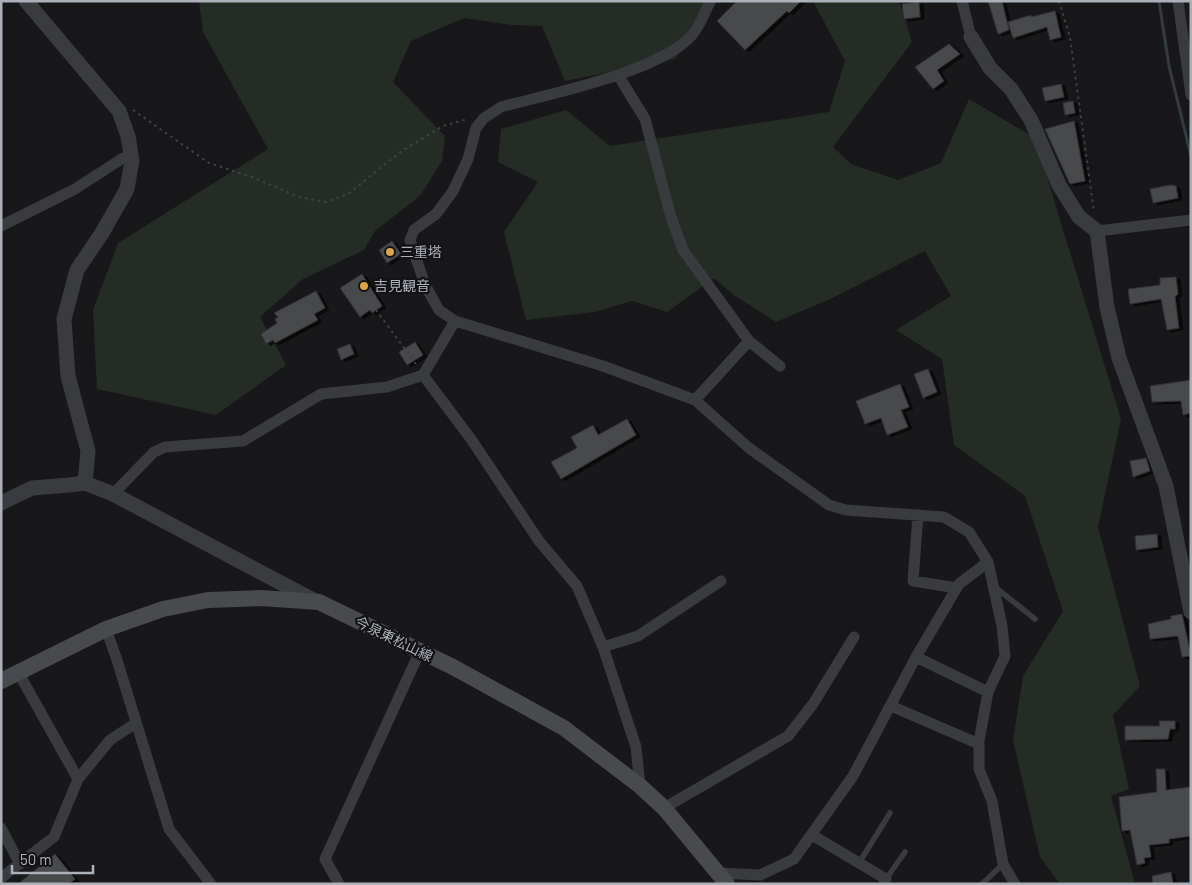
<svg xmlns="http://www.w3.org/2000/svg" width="1192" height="885" viewBox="0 0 1192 885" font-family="Barlow,'Noto Sans JP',sans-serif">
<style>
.green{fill:#242c25}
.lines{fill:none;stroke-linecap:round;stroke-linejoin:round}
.stream{stroke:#333b41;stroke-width:3}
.building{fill:#47484c;stroke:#323236;filter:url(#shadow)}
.path{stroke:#404145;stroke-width:2;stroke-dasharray:2.5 4;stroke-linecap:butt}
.service{stroke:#393b3e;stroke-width:5.5}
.minor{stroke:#393b3e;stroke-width:11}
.tertiary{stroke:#393b3e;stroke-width:15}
.secondary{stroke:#484a4e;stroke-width:16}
.poi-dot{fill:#dea44c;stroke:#131315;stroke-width:2}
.labels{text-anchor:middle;stroke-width:4.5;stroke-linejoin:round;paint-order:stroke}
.poi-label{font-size:14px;fill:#acb0b8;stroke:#131315;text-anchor:start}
.street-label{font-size:14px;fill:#acb0b8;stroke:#131315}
</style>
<defs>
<filter id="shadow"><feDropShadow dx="4" dy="2" stdDeviation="0" flood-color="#0009"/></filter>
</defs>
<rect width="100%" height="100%" fill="#18181a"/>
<path class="green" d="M199 1H718L675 59 565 81 542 26 512 25 464 18 411 41 393 82 445 136 442 161 420 196 375 231 364 250 303 279 260 317 286 365 216 415 97 389 93 310 118 243 268 149 203 32Z
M813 1H899L912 42 833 147 851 164 898 180 941 163 969 99 1035 138 1121 419 1098 527 1140 686 1113 715 1129 789 1111 796 1135 884H1060L1040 857 1013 740 1023 676 1063 611 1025 496 954 445 942 359 896 330 951 296 925 251 828 300 776 322 734 295 714 278 667 312 632 301 594 312 526 320 504 232 538 182 498 162 501 129 566 110 610 146 829 112 845 61Z"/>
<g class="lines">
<path class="stream" d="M1159 1 1169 66 1191 156"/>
</g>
<path class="building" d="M737 1H801L789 13 787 11 745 50 717 21Z
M988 1H1002L1009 30 998 34Z
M919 2 920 17 904 19 902 4Z
M1055 11 1061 37 1050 40 1047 27 1013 38 1008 22 1031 15V17Z
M949 44 960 54 937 70 944 81 933 89 915 67Z
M1061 84 1064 97 1045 101 1042 88Z
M1073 101 1075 113 1065 115 1063 103Z
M1074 121 1085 181 1070 184 1045 129Z
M1170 185 1176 186 1178 198 1153 203 1150 189Z
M392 241 401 254 387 263 379 250Z
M362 274 382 306 372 313 370 310 360 317 340 288Z
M1176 277 1178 294 1175 297 1179 328 1167 330 1161 299 1130 304 1128 289 1160 285V278Z
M316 291 325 308 314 314 318 320 275 343 273 340 266 344 261 334 277 323 275 319 278 317 274 313Z
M415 342 423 355 407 365 399 352Z
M350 344 354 354 341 360 337 349Z
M928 369 937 392 923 398 914 374Z
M1191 380V413L1183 415 1181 401 1152 402 1150 386Z
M900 384 909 407 901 410 908 427 887 435 881 418 865 424 856 401Z
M627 419 636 435 561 479 551 462 577 448 571 437 593 425 598 435Z
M1146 458 1150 471 1133 477 1130 461Z
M1157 534 1158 547 1136 550 1135 536Z
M1182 614 1191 656 1182 657 1178 636 1150 639 1148 624 1171 619V616Z
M1159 721H1175V729H1170L1168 739 1125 740V726H1160Z
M1156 769H1165L1166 790 1191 787V836L1169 839V843L1149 845 1151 857 1144 858 1145 863 1137 865 1130 830 1122 831 1119 797 1157 792Z
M55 854 75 879 69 884H18Z
M1171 872 1173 884H1153L1152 876Z"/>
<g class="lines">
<path class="path" d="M1059 1 1070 37 1094 212
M133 110 209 163 252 177 299 197 326 202 348 194 399 153 443 126 468 119
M376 310 416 364"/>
<path class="service" d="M995 587 1035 619
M859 863 890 813
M886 879 905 852
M982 884 1003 864"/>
<path class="minor" d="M710 1C705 13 700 26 692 35 660 72 549 94 501 107L484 118 476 128 468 159 453 191 436 214 414 230 410 240 425 285 439 310 455 321 603 366 695 400 749 448 829 505 846 510 944 517 969 532 988 562 1002 626 1005 656 988 692 979 741V769L992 801 1003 864 1015 884
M962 1 971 37
M1178 1 1191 95
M618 75 645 119 671 217 683 250 749 341 695 400
M1 226 75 189 123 158 132 161
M1097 231 1191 220
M749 341 780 366
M423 375 471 439 539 541 577 586 603 647 636 747 640 786
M113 494 154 452 165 447 243 441 321 394 387 387 423 375 455 321
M918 515 913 581 957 588
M106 629 117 660 169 829 211 884
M603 647 638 636 721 581
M916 657 988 692
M18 672 78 779
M891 706 979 744
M664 808 788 736 813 704 854 637
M1 828 20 864
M812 835 886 879 884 884
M719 873 760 875 794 859 853 776 916 657 959 584 988 562
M1 878 54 837 78 779 110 740 136 723
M339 884 325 859 420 651"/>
<path class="tertiary" d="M26 1 119 111 128 136 132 161 127 189 102 233 77 270 64 319 68 376 88 451 85 483
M971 37 990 68 1011 89 1031 120 1059 185 1079 217 1097 231 1107 307 1119 358 1166 486 1191 612
M1 503 32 488 69 485 85 483 113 494 317 602"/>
<path class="secondary" d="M1 681 106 629 163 609 208 600 261 598 319 602 453 667 564 728 640 786 664 808 727 884"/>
</g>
<g class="poi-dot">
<circle cx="390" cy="252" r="5"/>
<circle cx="364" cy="286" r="5"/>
</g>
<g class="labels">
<g class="poi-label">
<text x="400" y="257">三重塔</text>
<text x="374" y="291">吉見観音</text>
</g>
<g class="street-label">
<text transform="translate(394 639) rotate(26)" y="5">今泉東松山線</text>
</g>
</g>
<rect width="1192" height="885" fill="none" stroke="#acb0b8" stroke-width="5"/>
<path d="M12 865v8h81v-8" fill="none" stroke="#acb0b8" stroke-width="2.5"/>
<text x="20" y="865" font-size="15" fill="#acb0b8" stroke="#131315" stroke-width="4" paint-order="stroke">50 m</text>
</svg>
